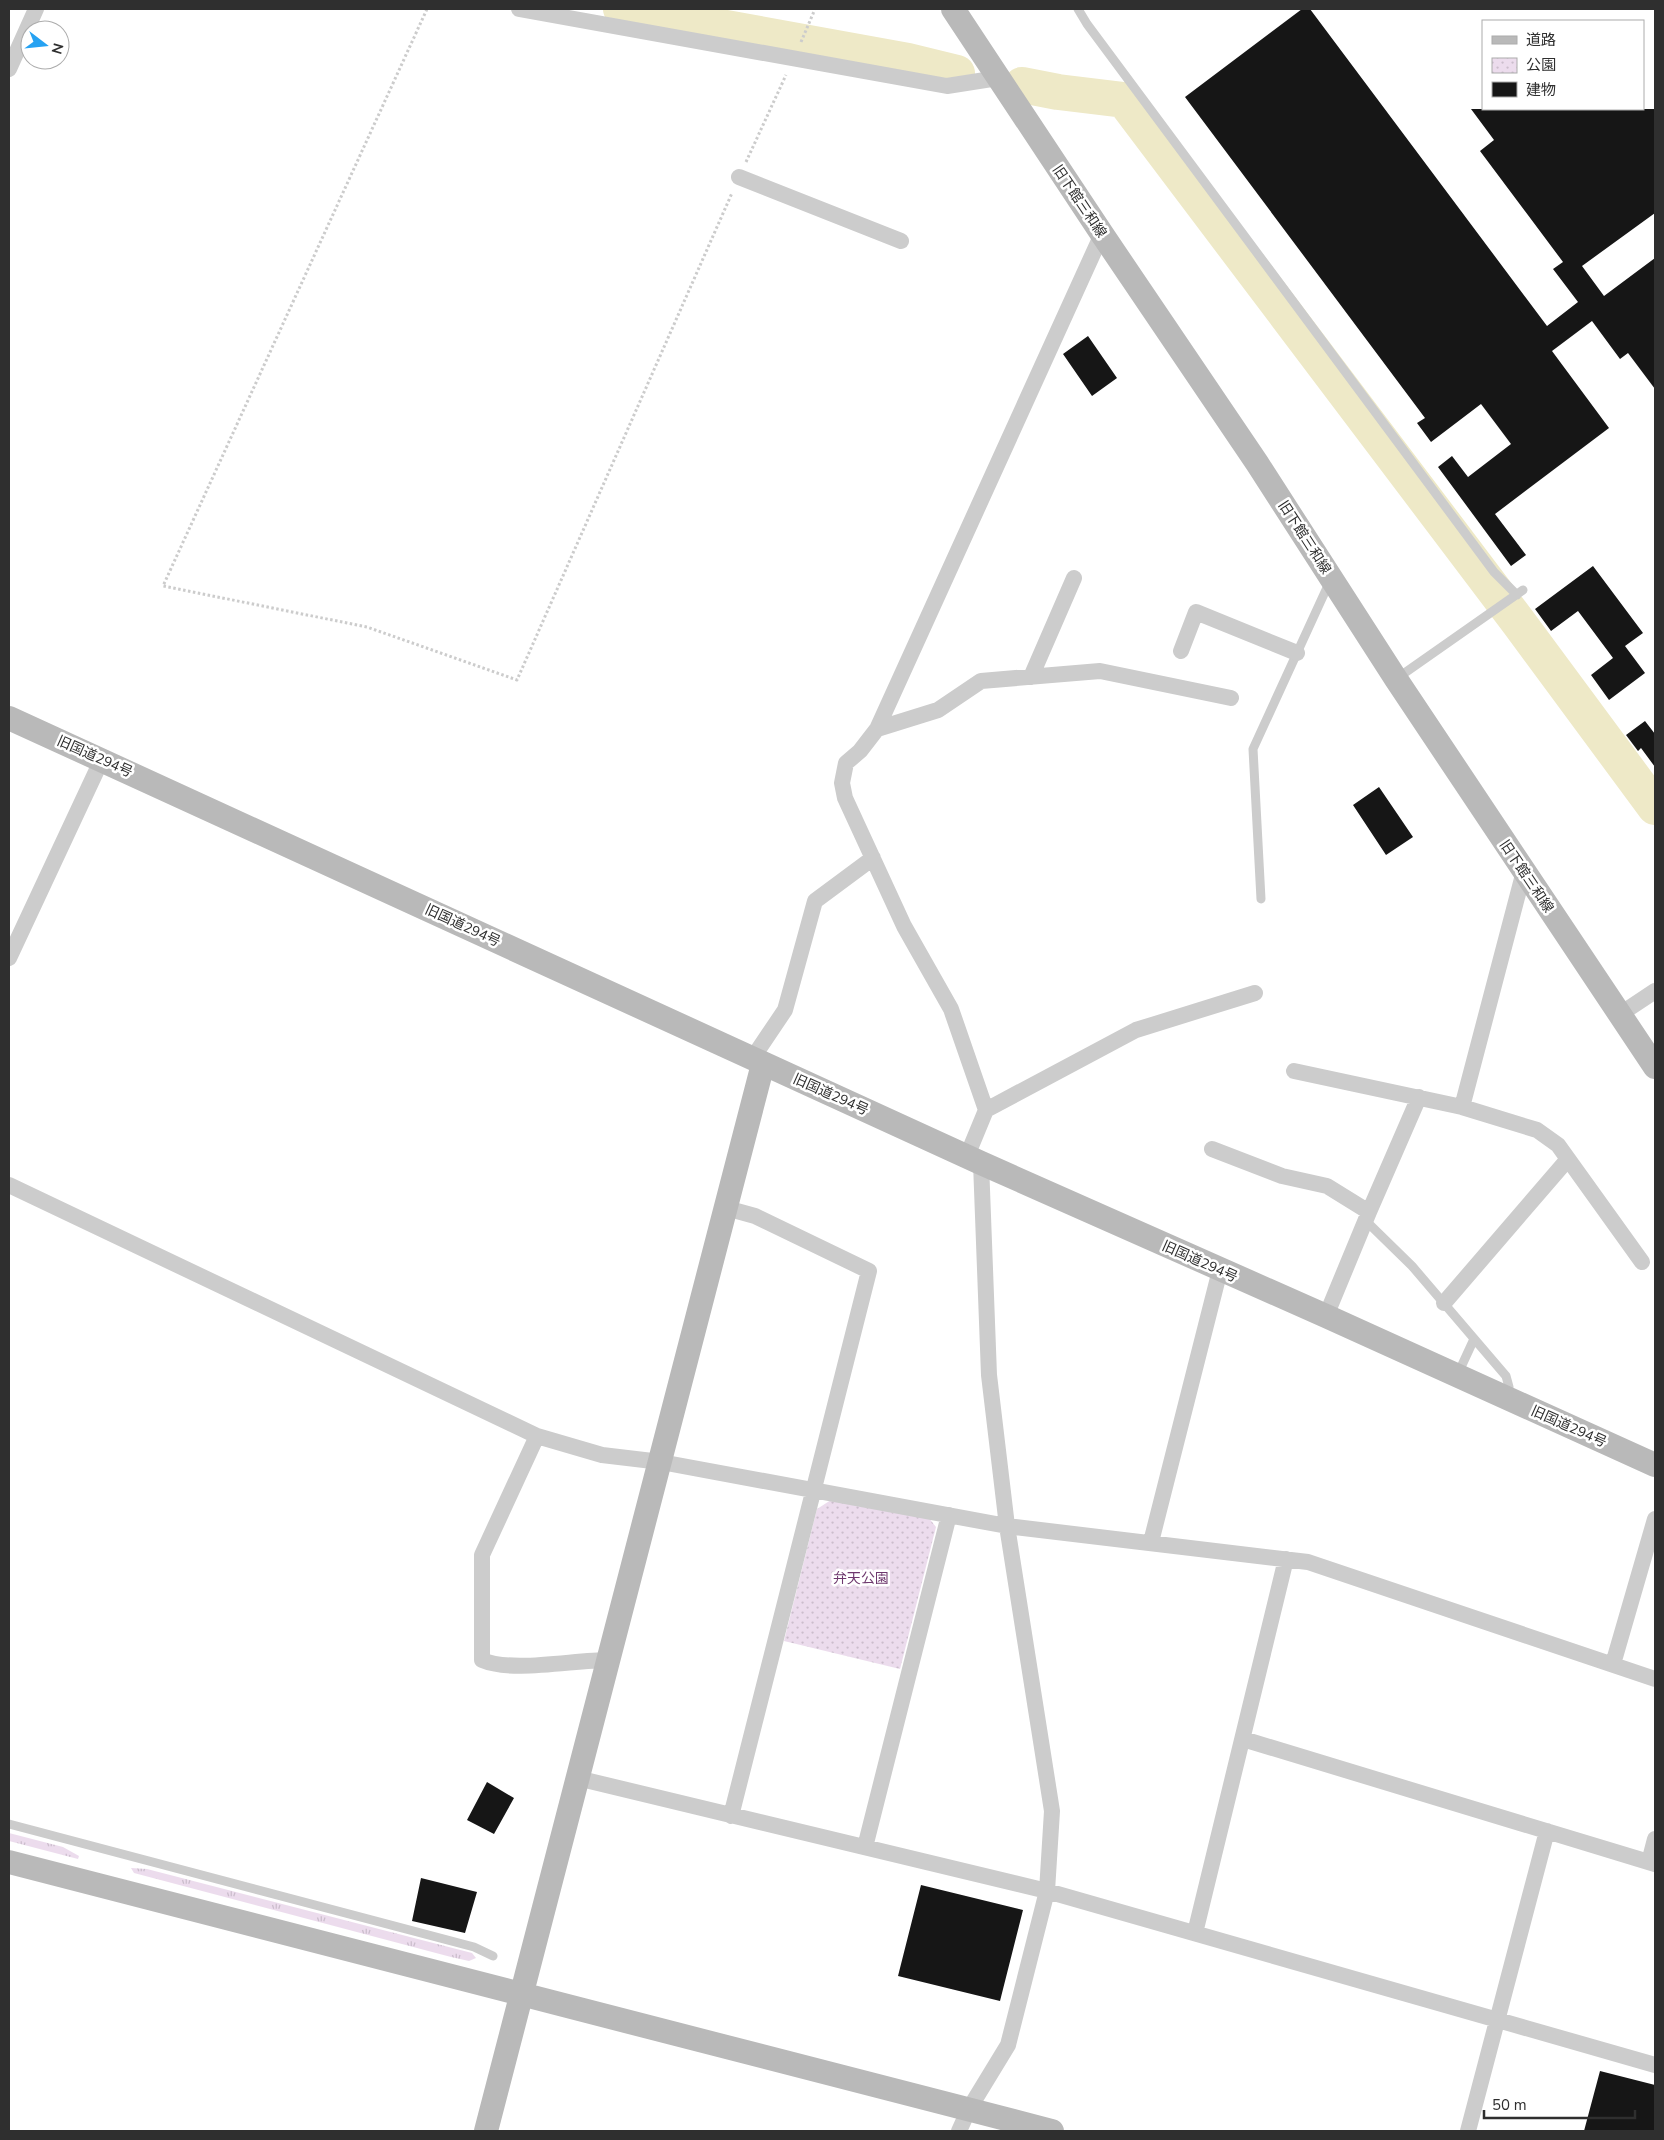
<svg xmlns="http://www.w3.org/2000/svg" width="1664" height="2140" viewBox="0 0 1664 2140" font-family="'Nunito Sans','Noto Sans JP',sans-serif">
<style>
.grass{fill:url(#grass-tufts)}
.park{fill:url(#park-dots)}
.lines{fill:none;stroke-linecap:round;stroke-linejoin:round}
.river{stroke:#eee9c7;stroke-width:36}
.building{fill:#161616}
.path{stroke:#ccc;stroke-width:3;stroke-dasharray:2.5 2.5;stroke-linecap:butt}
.lane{stroke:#ccc;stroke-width:9}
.street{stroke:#ccc;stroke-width:16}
.secondary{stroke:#b9b9b9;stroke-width:24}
.labels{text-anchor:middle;stroke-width:5;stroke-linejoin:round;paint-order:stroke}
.street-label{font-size:14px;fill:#2f2f2f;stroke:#fff}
.park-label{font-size:14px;fill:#6e396e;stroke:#fff}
</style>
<defs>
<pattern id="grass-tufts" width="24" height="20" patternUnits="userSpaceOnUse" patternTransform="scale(1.25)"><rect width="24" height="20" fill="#ecdced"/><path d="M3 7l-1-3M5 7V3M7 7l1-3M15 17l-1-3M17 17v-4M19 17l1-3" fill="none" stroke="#cbbdcc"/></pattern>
<pattern id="park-dots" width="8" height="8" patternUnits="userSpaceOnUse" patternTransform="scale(1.25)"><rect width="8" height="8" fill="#ecdced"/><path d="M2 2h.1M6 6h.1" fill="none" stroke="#cbbdcc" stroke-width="1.8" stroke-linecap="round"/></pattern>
</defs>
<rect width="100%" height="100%" fill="#fff"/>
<path class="grass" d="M9 1833 63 1847 79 1856 78 1859 9 1841Z
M131 1868 147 1869 472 1953 476 1958 469 1961 451 1957 134 1873Z"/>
<path class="park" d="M831 1500 925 1513 936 1527 900 1669 784 1641 817 1509Z"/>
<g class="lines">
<path class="river" d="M621 9 908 61 957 73
M1022 85 1058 92 1124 100 1519 623 1655 807"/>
</g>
<path class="building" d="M1302 9H1310L1547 326 1578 302 1553 269 1563 262 1480 151 1494 140 1471 109H1655V213L1582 266 1604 296 1655 258V389L1628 353 1620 359 1592 321 1552 351 1609 428 1495 514 1526 555 1511 566 1438 467 1452 456 1468 477 1511 444 1481 404 1431 442 1417 423 1425 418 1185 97Z
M1088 336 1117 378 1092 396 1063 354Z
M1593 566 1643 633 1625 646 1645 673 1609 700 1591 675 1613 658 1578 611 1551 631 1535 609Z
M1645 721 1655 734V767L1641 748 1638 751 1626 735Z
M1379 787 1413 837 1386 855 1353 805Z
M487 1782 514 1798 494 1834 467 1820Z
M421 1878 477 1892 465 1933 412 1921Z
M921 1885 1023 1910 1000 2001 898 1976Z
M1600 2071 1655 2085V2131H1584Z"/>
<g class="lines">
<path class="path" d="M427 9 163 586 367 627 517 680 732 193
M801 42 815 9
M746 162 786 75"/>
<path class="lane" d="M1078 9 1087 24 1494 572 1517 595
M1396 679 1523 590
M1261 899 1253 749 1330 581
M1366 1221 1412 1266 1506 1376 1509 1387
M1462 1365 1474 1339
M9 1824 474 1947 493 1956"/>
<path class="street" d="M519 9 947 86 998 78
M9 69 36 9
M739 177 901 241
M1181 651 1196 612 1297 653
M1031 677 1074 578
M877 729 938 710 981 681 1100 671 1231 698
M9 958 102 759
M1619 1015 1655 991
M752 1059 785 1010 815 901 873 858
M1294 1071 1462 1107 1524 871
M1462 1107 1537 1130 1558 1145 1642 1262
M986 1110 1136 1030 1255 993
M1212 1149 1282 1176 1327 1186 1369 1212
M967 1156 986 1110 951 1009 904 926 845 798 842 783 846 763 860 751 877 729 1102 234
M9 1185 537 1436 602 1455 661 1462 1007 1526 1308 1562 1655 1679
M726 1208 755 1216 869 1271 731 1816
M1444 1303 1568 1159
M1326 1316 1369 1212 1419 1097
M537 1436 482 1555V1660C512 1673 573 1660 608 1660
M1151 1542 1220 1270
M1613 1664 1655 1519
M1243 1739 1655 1864
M577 1778 1047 1891 1655 2065
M865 1847 949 1515
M1649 1862 1655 1839
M1195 1933 1286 1559
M959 2131 969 2109 1008 2045 1047 1891 1052 1811 1007 1526 989 1375 981 1163
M1468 2131 1547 1831"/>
<path class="secondary" d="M953 9 1102 234 1257 463 1396 679 1655 1067
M9 718 981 1163 1326 1316 1655 1465
M9 1862 1052 2131
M486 2131 763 1064"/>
</g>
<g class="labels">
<g class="street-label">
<text transform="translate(1080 201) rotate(56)" y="5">旧下館三和線</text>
<text transform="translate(1305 537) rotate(57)" y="5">旧下館三和線</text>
<text transform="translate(95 756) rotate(24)" y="5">旧国道294号</text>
<text transform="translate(1527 876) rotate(56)" y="5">旧下館三和線</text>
<text transform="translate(463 925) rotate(25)" y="5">旧国道294号</text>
<text transform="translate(831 1094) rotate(24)" y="5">旧国道294号</text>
<text transform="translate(1200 1261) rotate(24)" y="5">旧国道294号</text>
<text transform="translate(1569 1426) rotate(24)" y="5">旧国道294号</text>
</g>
<g class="park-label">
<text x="861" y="1583">弁天公園</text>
</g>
</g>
<rect width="1664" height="2140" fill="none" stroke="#2f2f2f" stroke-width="20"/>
<rect x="1482" y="20" width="162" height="90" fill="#ffffff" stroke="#acacac"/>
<rect x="1492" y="36" width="25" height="8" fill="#b9b9b9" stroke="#acacac"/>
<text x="1526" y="45" font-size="15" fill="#2f2f2f">道路</text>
<rect x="1492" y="58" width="25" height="15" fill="url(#park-dots)" stroke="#acacac"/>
<text x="1526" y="70" font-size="15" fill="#2f2f2f">公園</text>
<rect x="1492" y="82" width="25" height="15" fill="#161616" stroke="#acacac"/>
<text x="1526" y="95" font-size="15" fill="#2f2f2f">建物</text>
<g transform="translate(45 45) rotate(106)"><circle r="24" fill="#ffffff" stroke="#acacac"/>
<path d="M0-4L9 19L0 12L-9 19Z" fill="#26a2f2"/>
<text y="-8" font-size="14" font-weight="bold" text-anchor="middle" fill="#2f2f2f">N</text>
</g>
<path d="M1484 2110v8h151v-8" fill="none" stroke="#2f2f2f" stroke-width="2.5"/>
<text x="1492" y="2110" font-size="15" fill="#2f2f2f" stroke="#ffffff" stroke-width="4" paint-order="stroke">50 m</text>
</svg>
